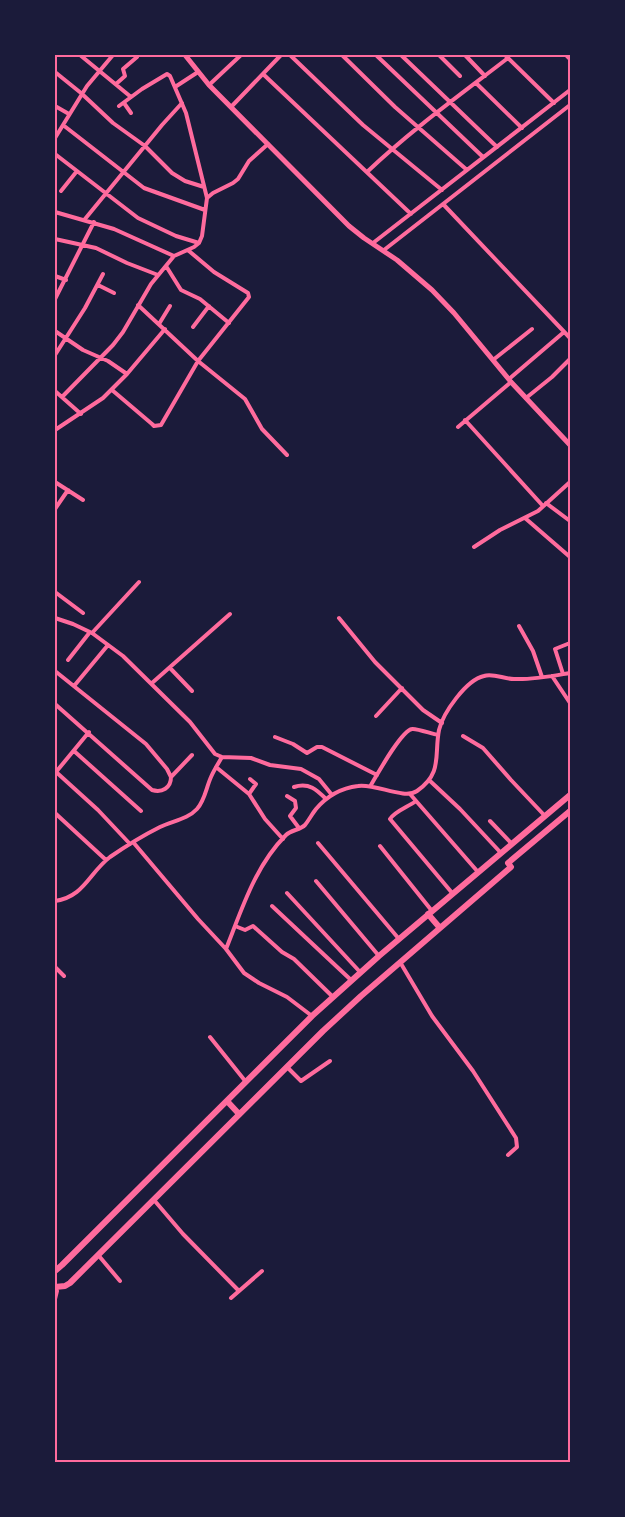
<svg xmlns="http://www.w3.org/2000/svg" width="625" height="1517" viewBox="0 0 625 1517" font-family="'Nunito Sans',sans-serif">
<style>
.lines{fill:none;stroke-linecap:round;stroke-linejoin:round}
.minor{stroke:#ff6b9d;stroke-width:4}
.tertiary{stroke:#ff6b9d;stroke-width:5}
.primary{stroke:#ff6b9d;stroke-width:6}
.neatline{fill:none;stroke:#ff6b9d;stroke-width:2}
</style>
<rect width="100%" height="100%" fill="#1b1b3a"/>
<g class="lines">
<path class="minor" d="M80 55 131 97
M290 55 363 125 442 190
M342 55 395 107 467 170
M376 55 483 157
M401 55 497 147
M439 55 460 76
M465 55 485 76
M505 55 554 103
M566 55 570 59
M55 72 81 93 113 123 145 146 172 173 185 181 204 187
M263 74 411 214
M476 83 522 128
M116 84 125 76 123 69 137 57
M209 85 241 55
M175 87 198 72
M124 103 131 113
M55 106 69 114
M119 106 142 89 167 74 170 76 186 113 207 198
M231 107 281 55
M63 125 144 188 205 210
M55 138 87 86 113 55
M55 154 138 218 176 236 199 243
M367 172C411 130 460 95 508 58
M61 191 77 171
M443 204 570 338
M55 212 114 229 174 256
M85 219 162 125 182 103
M55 239 96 248 127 263 158 275
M373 243 570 90
M384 250 570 105
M166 266 181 290 200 299 229 323
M55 276 66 280
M98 285 114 293
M55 299 94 222
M138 305 198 361 245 399 262 429 287 455
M159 324 170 306
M193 327 209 306
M55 331 83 350 108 361 127 374
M55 355 85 308 103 274
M493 360 532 329
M509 379 564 332
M112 390 152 424 154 426 161 425 198 361 249 297 248 293 214 272 189 251
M55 391 81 414
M62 397 113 345 123 332 151 284 174 256 194 247 199 243 202 236 207 198 213 193 233 183 238 179 249 161 268 144
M526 398 552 377 570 359
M465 420 543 506
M458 427 511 382
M55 430 103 398 127 374 165 329
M55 482 83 500
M546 503 570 521
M55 509 68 490
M525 518 570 557
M474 547 500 530 538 511 570 482
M55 592 83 613
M55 618 73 624 92 633 123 656 190 722 215 754 222 757 251 758 270 765 301 769 319 779 332 795
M339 618 375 662 423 710 442 723
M519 626 533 651 542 677
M92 633 139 582
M68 660 90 632
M170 668 192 691
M55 671 146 744 167 769 171 777
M563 674 555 649 570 643
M552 676 570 703
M152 683 230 614
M74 686 108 645
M55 704 152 790C162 793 171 788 171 777L192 755
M376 716 402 688
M463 736 483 748 511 780 545 816
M275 737 293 744 307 753 317 747H322L377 775
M74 751 141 811
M216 767 249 794 265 819 283 839
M55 771 98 810 130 844
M56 772 89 732
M429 780 460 809 501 853
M371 785C377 775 401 731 412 729 416 728 432 734 438 735
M294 787C309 782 317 790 326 799
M249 794 256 784 250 779
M410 794 478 872
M287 796 295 801 296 808 290 816 299 828
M416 801C408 807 395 811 390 819L453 894
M55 813 106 860
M490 821 512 844
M133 842 198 919 226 949 244 973 259 983 287 997 312 1016
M318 843 399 939
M380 846 432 911
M316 881 379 956
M287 893 360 972
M55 901C84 897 89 873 110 857 126 846 142 836 160 827 172 821 188 819 197 809 205 800 206 788 211 777 214 770 218 764 222 757
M272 906 351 980
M235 926 245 930 253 926 282 952 294 959 333 997
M226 949C242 909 255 866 286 835 291 830 300 830 305 825 309 820 312 814 316 809 327 796 342 788 358 786 375 783 404 800 417 791 443 773 434 755 439 730 443 713 466 680 484 676 493 673 504 679 514 679 532 680 552 676 570 673
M400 962 432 1016 473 1071 516 1138 517 1147 508 1155
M55 967 64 976
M210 1037 246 1082
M287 1067 301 1081 330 1061
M154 1200 183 1234 239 1291
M99 1256 120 1281
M55 1287 57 1291 55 1299
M231 1298 262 1271"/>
<path class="tertiary" d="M185 55 209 85 349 226 364 238 397 260 432 290 454 313 511 382 570 445"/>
<path class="primary" d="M428 914 440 928
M227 1101 239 1114
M55 1271 62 1265 312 1016 379 956 570 795
M55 1287 65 1286 70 1283 323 1031 361 996 511 867 508 863 570 811"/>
</g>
<rect width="625" height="1517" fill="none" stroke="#1b1b3a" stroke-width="112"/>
<rect x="56" y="56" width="513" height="1405" class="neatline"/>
</svg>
